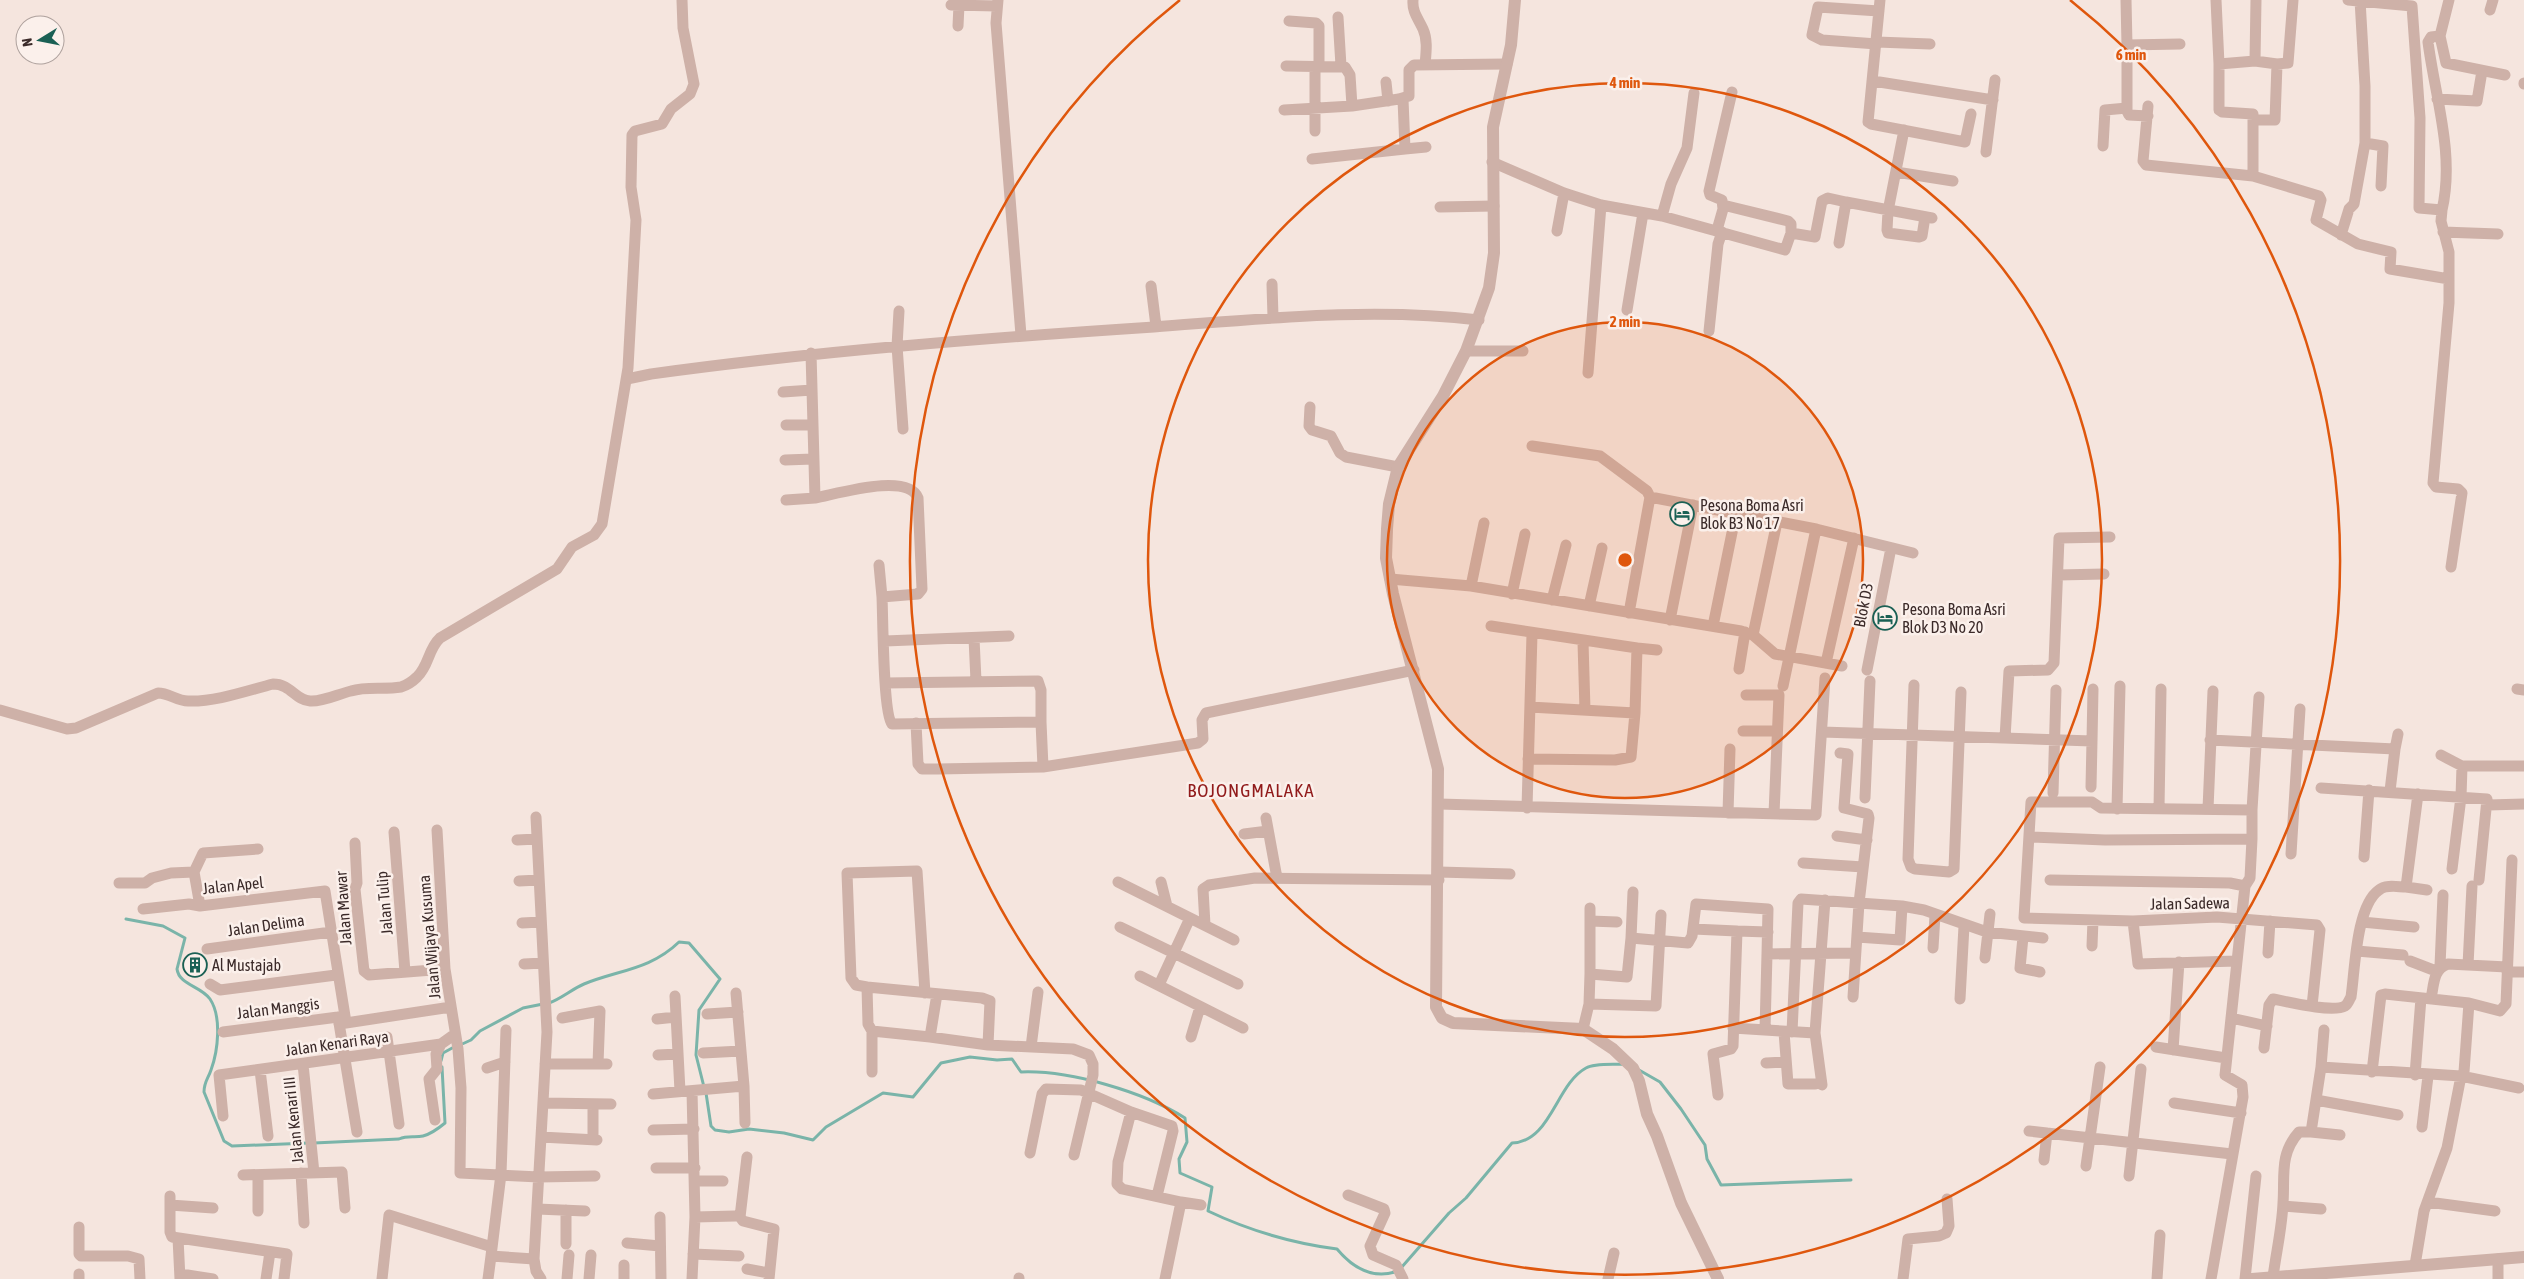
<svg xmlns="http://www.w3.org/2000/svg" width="2524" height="1279" viewBox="0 0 2524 1279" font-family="'Asap Condensed',sans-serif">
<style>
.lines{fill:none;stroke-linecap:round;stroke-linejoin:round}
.stream{stroke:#7ab4a9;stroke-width:3}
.minor{stroke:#ceb1a8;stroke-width:11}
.tertiary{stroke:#ceb1a8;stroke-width:12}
.ring{fill:none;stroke:#df570d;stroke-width:2.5}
.labels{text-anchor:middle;stroke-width:5;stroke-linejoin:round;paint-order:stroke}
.poi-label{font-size:16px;fill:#3b2a29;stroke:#fbf0eb;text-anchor:start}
.street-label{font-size:16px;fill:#3b2a29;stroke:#fbf0eb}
.quarter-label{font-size:19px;letter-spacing:1px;fill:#911b1b;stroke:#fbf0eb}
.centre{fill:#df570d;stroke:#fbf0eb;stroke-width:2.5}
.ring-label{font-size:15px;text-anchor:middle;font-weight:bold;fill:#df570d;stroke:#fbf0eb;stroke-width:5;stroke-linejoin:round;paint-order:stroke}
</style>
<rect width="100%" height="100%" fill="#f5e5de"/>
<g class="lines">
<path class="stream" d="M126 919 163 926 185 938 177 969C179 985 201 986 210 999 222 1017 218 1051 211 1070 208 1079 204 1082 204 1092L224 1141 232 1146 308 1143
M549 1003C561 999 572 989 584 984 618 970 650 970 679 942L689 943 720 979 699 1010 696 1055 704 1087
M460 1045 471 1040 480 1031 523 1008 543 1004
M441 1061 443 1053 454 1047
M1639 1070 1660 1082 1681 1109 1705 1145 1707 1159 1721 1185 1851 1180
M706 1093 711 1126 715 1130 729 1132 749 1129 784 1133 813 1140 826 1127 883 1093 913 1097 941 1063 970 1057 997 1060 1012 1059 1021 1072C1070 1070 1144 1092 1185 1118L1187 1142 1179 1159 1180 1173 1212 1187 1208 1211C1250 1231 1291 1243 1337 1249 1352 1267 1371 1279 1395 1272
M314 1143 399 1139C408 1135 415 1138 423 1136 431 1134 439 1128 445 1123L442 1067
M1401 1268 1449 1213 1466 1198 1512 1143C1551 1142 1556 1084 1586 1068 1595 1063 1614 1065 1624 1064"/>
<path class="minor" d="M998 0 996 23 1021 335
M1413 0C1412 12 1418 18 1423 29 1428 40 1426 53 1425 65
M1880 0 1868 122 1871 124 1965 142 1971 114
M2126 0 2127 45 2180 44
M2216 0 2219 64
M2348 0 2412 6 2420 118 2419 208 2442 210 2441 221 2449 252V303L2433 483 2436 487 2458 489 2462 493 2451 567
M2360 0 2365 86V143L2383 146 2381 186
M951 5 997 6
M2490 10 2493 0
M1338 17 1341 66
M1289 21 1316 23 1319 26V66
M958 26 959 5
M2440 36 2446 63 2505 75
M1877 42 1930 44
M1877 44 1822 40 1812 35 1818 7 1879 11
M2127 45V111L2129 115 2148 116
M2255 61 2277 64 2288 63 2293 0
M1286 66 1345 67 1350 75 1352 106 1399 99 1409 96V70L1414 65 1507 64
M1315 66V131
M1873 81 1993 100
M1386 82 1388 101
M2524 84V83
M2437 99 2477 101 2482 71
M2148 106 2143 161 2146 165 2253 176V114L2222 112 2219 110V64L2255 61 2256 0
M1284 110 1352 106
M2254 120H2275L2277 64
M1904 130 1888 211 1887 230 1888 233 1919 237 1922 236 1925 217
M2103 146 2105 110 2127 108
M1405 149 1426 147
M1986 152 1995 80
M1312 159 1405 149 1403 99
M1492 162 1564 193 1601 205 1662 216 1785 250 1791 233
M1896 172 1953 181
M2253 176 2319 196 2321 200 2316 220 2358 244 2391 252 2390 269 2449 279
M1723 205 1788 221 1791 224V233L1815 237 1822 201 1828 198 1846 202
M1440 207 1494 206
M2442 210C2455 154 2435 97 2428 42L2431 37 2440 36 2449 0
M1662 216 1671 184 1687 148 1694 93
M1717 230 1723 209 1722 200 1710 195 1709 191 1732 92
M1557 231 1564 193
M2443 232 2498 234
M2341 235 2349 209 2354 204 2365 143
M1839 243 1846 202 1932 218
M1272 284 1273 317
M1151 286 1156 326
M1627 310 1643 213
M899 311 897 346 903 429
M1709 331 1718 244 1722 232
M1466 351H1523
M811 353 815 498C837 494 908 472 918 498L922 589 918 594 882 597C883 617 883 714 892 724L1041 722V690L1038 681 885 683
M1588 373 1601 205
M627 379 651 374C818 351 986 338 1154 327 1262 319 1371 307 1479 320
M783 392 812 390
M1310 407 1309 426 1312 430 1331 436 1340 453 1346 457 1398 467
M786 425H813
M1532 446 1600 456 1647 491 1650 497 1629 613
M785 460 813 459
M1650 497 1816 529 1913 553
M786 500 815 498
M879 565 882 597
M2058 575 2104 574
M1390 579 1471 586 1741 631 1753 635 1775 654 1842 666
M1471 586 1484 523
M1512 594 1525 534
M1552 600 1566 545
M1589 606 1602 548
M1670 620 1693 505
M1491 626 1637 648 1635 713 1631 757 1615 760 1528 759
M1713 626 1736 513
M1753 635 1777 522
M974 638 976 681
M885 641 1009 636
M1583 642 1585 710
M1637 648 1657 650
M1826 663 1854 538
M1739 669 1745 632
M1867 670 1891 548
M1914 685 1908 859 1911 867 1915 869 1949 872 1954 869 1961 692
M1783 686 1816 529
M2517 689 2524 690
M1746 695H1779L1774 814
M1530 707 1635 713
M0 710 67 729 76 728 158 693C169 693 177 701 188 701 215 702 246 691 273 684 291 684 295 700 310 701 323 702 338 694 351 691 367 686 384 690 401 687 407 685 412 682 417 677 429 666 428 649 440 638L557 569 572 547 594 535 602 524 628 368 636 220 631 187 632 135 635 131 662 124 671 109 690 94 694 84 683 28 682 0
M916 723 918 764 922 769H938L1043 767 1041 722
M1743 731H1777
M1822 732 2092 741 2093 689
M2005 738 2009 671 2048 670 2054 663 2059 538 2110 537
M2210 740 2395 749 2390 791
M2395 749 2398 734
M1840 753 1848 754 1844 808 1868 814 1869 818 1859 903 1853 997
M2441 755 2462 766H2524
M1043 767 1198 743 1203 739 1202 720 1206 713 1414 670
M2091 787 2092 741
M2321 788 2487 799 2479 880
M2053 793 2056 690
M1865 798 1870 681
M1439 804 1816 815 1825 678
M2488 805 2524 804
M1527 808 1532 634
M2117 809 2120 686
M2159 809 2161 689
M2208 809 2213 691
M1728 813 1730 749
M536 817 547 1032 534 1259 536 1271 541 1279
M1266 818 1277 878
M437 830 445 969 458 1049 461 1088 460 1173 539 1177 595 1176
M394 832 405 972
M1244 834 1268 831
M1837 836 1867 840
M2029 837 2105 840 2252 839 2250 878 2245 886
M2252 839V810L2259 697
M517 840 537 839
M355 843 357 883 355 889 364 971 369 975 445 969
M2291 854 2300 709
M2364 857 2369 790
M1803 863 1863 867
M2452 869 2461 797 2462 766
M1439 872 1510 874
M2050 880 2230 883 2245 886 2225 1075 2242 1085 2243 1097 2211 1279
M519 881 539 880
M1118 882 1234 940
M1161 882 1167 906
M119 883H145L152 878 171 873 194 872
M2406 887 2427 890
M200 906 194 872 203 853 258 849
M143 909 189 904 200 906 325 891 345 1016
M1590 921 1617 922
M2133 921 2024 918 2031 802H2092L2101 808 2252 810
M2362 922 2414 927
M522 923 541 922
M1205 925 1203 889 1209 885 1255 878 1439 880
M1120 927 1238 984
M1693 929 1737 931 1733 1046 1731 1049 1713 1054 1718 1095
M1737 931 1768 932
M1857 937 1900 940 1902 906
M2023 937 2020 968 2040 972
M1631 938 1633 892
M2092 946 2093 920
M1933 948 1935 915
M207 949 331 932
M2357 951 2403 955
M2268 953 2270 921
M1985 958 1990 914
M2236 961 2138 964 2133 921 2217 917 2317 925 2320 930 2312 1006
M2410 961 2436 971
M524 964 543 963
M2468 965 2472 886
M2440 966 2443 895
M2507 972H2524
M1590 974V908
M1140 976 1243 1028
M210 984 220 990 336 975
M1159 985 1190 918
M867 987 982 998 990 1001 988 1045
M736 993 744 1086
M925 993 917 871 847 873 851 978 856 985 867 987 868 1024 872 1031 930 1037
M937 994 930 1037 988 1045 1073 1049 1089 1055 1093 1064V1075L1074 1155
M675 996 680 1091
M1960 999 1964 926
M2431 999C2434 984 2433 969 2448 964L2507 967
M1589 1004 1656 1006 1661 915
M707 1014 738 1012
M562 1018 600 1011 598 1064
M2231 1018 2267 1026
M657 1019 676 1017
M346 1023 451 1007
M339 1024 346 1023 345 1016 338 1017 357 1132
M1733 1028 1815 1033 1822 1085
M1583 1029 1589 1004 1590 974 1627 977 1631 938 1688 943 1692 936 1696 904 1768 909 1767 954 1855 953
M1765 1030 1767 954
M872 1031V1072
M223 1032 338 1017
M1784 1032 1788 1084H1815
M1792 1032 1798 903 1801 899 1902 906 1924 910 1987 932 2043 938
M1815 1033 1825 900
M387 1037 399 1124
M1191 1037 1200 1007
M1031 1047 1038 992
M2156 1047 2226 1058
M2264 1048 2269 1005 2273 999C2288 1002 2333 1013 2345 1006 2348 1004 2349 1000 2351 997 2355 970 2356 906 2379 890 2386 884 2398 887 2406 887L2418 794
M2173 1050 2179 962
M703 1053 741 1051
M658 1055 678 1054
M1766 1063 1786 1062
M303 1064 314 1173
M545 1064H607
M2321 1067 2324 1030
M487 1068 505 1062
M260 1070 268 1136
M2372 1072 2381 995 2385 994 2469 1003
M2415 1075 2421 998
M653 1094 744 1086 745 1123
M2316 1100 2398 1115
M543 1103 611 1104
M2174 1103 2241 1113
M593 1104V1139
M1131 1112 1172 1126 1173 1131 1157 1196
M223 1116 219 1075 441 1044 455 1034
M435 1120 429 1079 437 1069 436 1054 441 1044
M2422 1127 2428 1076
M653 1130 694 1129
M2029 1131 2232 1154
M2311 1132 2340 1135
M541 1137 597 1140
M1030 1153 1042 1094 1046 1089 1081 1090 1131 1112 1118 1162 1117 1184 1122 1189 1181 1202 1165 1279
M747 1157 740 1217 743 1221 774 1229 769 1279
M2044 1160 2047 1133
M2086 1166 2100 1067
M656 1168H695
M301 1173 304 1223
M243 1175 342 1172 345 1208
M258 1175V1211
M2129 1176 2141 1069
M695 1181H723
M1348 1195 1384 1209 1385 1213 1370 1246 1373 1255 1396 1265 1403 1279
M170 1196V1232L172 1237 287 1254 284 1279
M1181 1202 1201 1205
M2428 1202 2495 1211
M170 1205 213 1208
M2283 1206 2321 1209
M537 1209 585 1211
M660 1217 661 1279
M695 1217 735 1216
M79 1227V1254L81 1256H128L139 1259 140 1279
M178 1238 180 1279
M627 1243 660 1246
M566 1244V1210
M693 1254 739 1256
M491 1256 501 1174 506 1030
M2415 1265 2424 1211 2447 1148 2461 1076 2519 1088
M747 1269 769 1273
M181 1274 213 1279
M2273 1277C2276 1253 2282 1228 2283 1203 2285 1177 2279 1154 2299 1132H2311L2321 1067 2461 1076 2464 1072 2469 1003 2500 1011 2506 1004 2512 860
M79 1279V1274
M266 1279 270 1252
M382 1279 389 1215 492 1247
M488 1279 491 1256 534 1259
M567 1279 569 1255
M589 1279 591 1255
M624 1279V1265
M692 1279 695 1217 692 1091
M1019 1279V1278
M1608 1279 1614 1253
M1903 1279 1908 1239 1939 1236 1946 1233 1949 1226 1947 1199
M2157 1279 2160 1235
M2245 1279 2256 1176
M2498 1279V1259"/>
<path class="tertiary" d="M1515 0 1511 45 1493 127 1494 253 1489 288 1466 351 1443 396 1398 467 1389 504 1387 529 1386 558 1393 594 1438 769 1436 1007 1442 1018 1453 1023 1583 1029 1613 1049 1633 1068 1639 1081 1647 1114 1657 1136 1681 1203 1718 1279
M2252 1279 2524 1257"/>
</g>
<circle cx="1625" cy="560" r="238" fill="#df570d" fill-opacity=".12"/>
<g class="ring">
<circle cx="1625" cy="560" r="238"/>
<circle cx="1625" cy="560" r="477"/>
<path d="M2070 0A715 715 0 1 1 1180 0"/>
</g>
<defs>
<g id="hotel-ring" transform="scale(1.25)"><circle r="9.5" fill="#fbf0eb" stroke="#1a6054" stroke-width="1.5"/><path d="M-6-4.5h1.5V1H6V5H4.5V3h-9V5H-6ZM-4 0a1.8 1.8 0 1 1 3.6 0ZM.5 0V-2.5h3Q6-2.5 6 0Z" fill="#1a6054"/></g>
<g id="building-ring" transform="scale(1.25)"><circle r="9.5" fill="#fbf0eb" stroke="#1a6054" stroke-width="1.5"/><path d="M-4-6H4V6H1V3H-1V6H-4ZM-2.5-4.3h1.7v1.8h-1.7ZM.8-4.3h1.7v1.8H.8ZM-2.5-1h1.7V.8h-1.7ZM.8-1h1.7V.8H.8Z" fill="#1a6054"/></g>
</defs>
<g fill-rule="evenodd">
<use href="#hotel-ring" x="1682" y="514"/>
<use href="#hotel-ring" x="1885" y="618"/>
<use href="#building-ring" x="195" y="965"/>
</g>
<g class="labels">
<g class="poi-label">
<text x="1700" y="511">Pesona Boma Asri<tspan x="1700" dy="18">Blok B3 No 17</tspan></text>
<text x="1902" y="615">Pesona Boma Asri<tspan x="1902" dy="18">Blok D3 No 20</tspan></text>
<text x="212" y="971">Al Mustajab</text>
</g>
<g class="street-label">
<text transform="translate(1863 605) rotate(-79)" y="6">Blok D3</text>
<text transform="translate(233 885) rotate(-6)" y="6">Jalan Apel</text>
<text transform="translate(384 903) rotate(-95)" y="6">Jalan Tulip</text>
<text transform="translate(2190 903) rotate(-1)" y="6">Jalan Sadewa</text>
<text transform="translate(343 908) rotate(-94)" y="6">Jalan Mawar</text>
<text transform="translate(266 925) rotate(-8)" y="6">Jalan Delima</text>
<text transform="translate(429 937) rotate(-95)" y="6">Jalan Wijaya Kusuma</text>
<text transform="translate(278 1008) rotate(-7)" y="6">Jalan Manggis</text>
<text transform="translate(337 1043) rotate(-8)" y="6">Jalan Kenari Raya</text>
<text transform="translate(293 1120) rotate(-96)" y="6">Jalan Kenari III</text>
</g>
<g class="quarter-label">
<text x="1251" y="797">BOJONGMALAKA</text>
</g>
</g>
<circle cx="1625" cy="560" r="8" class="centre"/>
<g class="ring-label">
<text x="2131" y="60">6 min</text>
<text x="1625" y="88">4 min</text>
<text x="1625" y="327">2 min</text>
</g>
<g transform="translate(40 40) rotate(260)"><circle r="24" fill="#fbf0eb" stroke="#aea19d"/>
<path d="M0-4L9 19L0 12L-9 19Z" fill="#1a6054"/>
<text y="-8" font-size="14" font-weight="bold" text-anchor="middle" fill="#3b2a29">N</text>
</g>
</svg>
